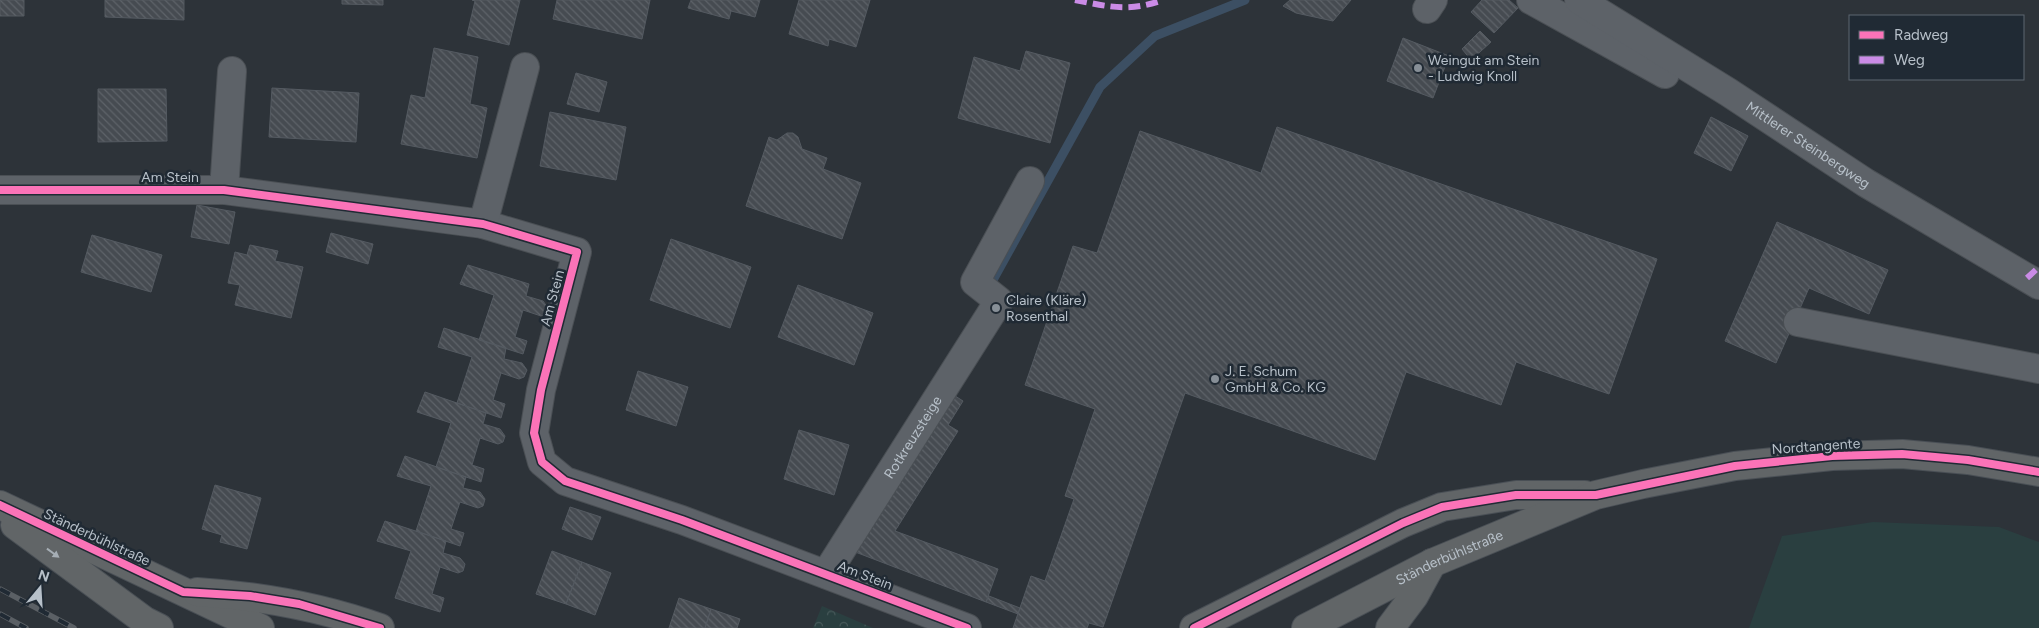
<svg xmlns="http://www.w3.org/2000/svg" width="2039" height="628" viewBox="0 0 2039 628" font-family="Figtree,sans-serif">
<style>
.green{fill:#2a3f40}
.forest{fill:url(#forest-crowns)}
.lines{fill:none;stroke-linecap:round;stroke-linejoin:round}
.stream{stroke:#3c4f63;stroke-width:9}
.building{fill:url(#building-back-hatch);stroke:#545a61}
.minor-casing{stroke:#4a4f54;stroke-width:30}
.highway-casing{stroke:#494f55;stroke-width:30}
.minor{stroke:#5d6268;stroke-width:28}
.highway{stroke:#616567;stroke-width:28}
.rail-casing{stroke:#5b6065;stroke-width:5.5}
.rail{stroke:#202a34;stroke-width:4;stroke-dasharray:11;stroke-linecap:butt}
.quiet{stroke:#ca8be6;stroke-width:6;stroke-dasharray:12 6;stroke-linecap:butt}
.cycleway-casing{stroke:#202a34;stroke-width:11}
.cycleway{stroke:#fb73b8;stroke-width:8}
.oneway{fill:#a6aeb5}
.poi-dot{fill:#878f97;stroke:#202a34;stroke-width:2}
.labels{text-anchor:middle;stroke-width:5;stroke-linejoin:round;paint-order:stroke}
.poi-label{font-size:14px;fill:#b7c0c9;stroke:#202a34;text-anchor:start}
.street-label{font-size:14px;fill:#b7c0c9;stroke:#202a34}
</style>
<defs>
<pattern id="forest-crowns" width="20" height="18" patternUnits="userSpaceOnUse" patternTransform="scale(1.25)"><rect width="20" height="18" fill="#2a3f40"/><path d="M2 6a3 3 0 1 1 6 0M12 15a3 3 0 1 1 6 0" fill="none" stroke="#47595a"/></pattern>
<pattern id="building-back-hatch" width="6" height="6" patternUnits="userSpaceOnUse" patternTransform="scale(1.25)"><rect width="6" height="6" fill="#464b51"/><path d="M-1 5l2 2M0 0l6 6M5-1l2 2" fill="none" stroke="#5e6369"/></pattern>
</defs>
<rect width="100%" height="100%" fill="#2d3339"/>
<path class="green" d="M1873 522 1999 527 2039 542V628H1749L1782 536Z"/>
<path class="forest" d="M822 606 873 628H813Z"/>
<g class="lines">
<path class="stream" d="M988 289 1100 87 1155 36 1245 0"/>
</g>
<path class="building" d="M0 0H24V16H0Z
M105 0H184V20L105 17Z
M342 0H383V5L342 4Z
M472 0H520L509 45 467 35 475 1Z
M557 0H650L642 39 553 19Z
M691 0H760L755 17 731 11 729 19 688 8Z
M799 0H870L856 47 829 39 828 46 789 34Z
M1290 0H1351L1333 21 1296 13 1283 6Z
M1482 0H1509L1518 8 1494 33 1471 12Z
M1480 31 1491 42 1471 60 1462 49Z
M1403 38 1449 56 1433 98 1387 81Z
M434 48 478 57 470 104 487 108 477 158 401 144 411 95 425 98Z
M1026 51 1070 63 1050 143 958 118 974 57 1020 71Z
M576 73 607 82 599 112 567 104Z
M272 88 359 93 356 142 269 137Z
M98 89H166L167 141 98 142Z
M550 112 626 127 616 180 540 166Z
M1711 117 1748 136 1731 171 1694 153Z
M1277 127 1657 259 1609 394 1516 362 1501 405 1406 372 1375 460 1185 393 1103 627 1089 623 1087 628H1013L1031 576 1045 581 1074 499 1065 496 1095 409 1025 385 1073 246 1097 253 1140 131 1261 173Z
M787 133H793L798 137 802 149 827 158 823 169 861 183 842 239 746 206 769 137 777 140Z
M197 205 235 212 229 244 191 237Z
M1777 222 1888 270 1869 314 1809 288 1776 363 1725 341Z
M331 233 373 244 368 264 326 252Z
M92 235 162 255 151 292 81 272Z
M671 239 751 267 730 328 650 300Z
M250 245 278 251 275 261 303 267 291 318 235 305 240 285 228 283 235 252 247 255Z
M468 265 529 284 526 296 543 301 548 308 546 314 541 316 523 310 515 337 527 341 523 354 479 340 494 295 460 284Z
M798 285 873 313 854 365 778 337Z
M444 328 506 348 504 359 522 363 527 370 524 377 519 379 501 373 493 400 505 404 501 418 457 403 472 357 438 347Z
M638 371 688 387 676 426 626 410Z
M425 392 486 413 483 424 500 429 505 436 503 442 498 444 480 438 472 465 484 469 481 482 436 467 451 423 417 412Z
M949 392 963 401 948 425 958 431 895 531 998 569 986 602 850 550Z
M799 430 849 445 834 495 784 479Z
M405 456 466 477 463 488 480 492 485 499 483 506 478 508 460 502 451 529 464 533 460 546 416 531 431 486 397 476Z
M215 485 261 498 247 549 220 542 222 535 202 529Z
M570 507 601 517 592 540 562 529Z
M385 521 446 541 443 553 460 558 465 564 463 571 458 573 440 567 432 594 444 598 440 612 395 598 411 551 377 541Z
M552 551 582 562 566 604 536 594Z
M582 562 611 573 595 615 566 604Z
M989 596 1020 608 1018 614 986 602Z
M679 598 711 609 705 628H669Z
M711 609 740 619 737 628H705Z"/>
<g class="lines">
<g class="minor-casing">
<g id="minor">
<path d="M1531 0 1665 74"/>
<path id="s1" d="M1579 0 1728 92 1866 183 2039 285"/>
<path d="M1427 9 1433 0"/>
<path d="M0 190H224L483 224 577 252 541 390 534 433 542 462 565 481 682 520 967 628"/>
<path d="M224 190 232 71"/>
<path d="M483 224 525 67"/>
<path d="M1798 322 2039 369"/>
<path id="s2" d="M826 574 999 301 975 282 1030 181"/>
</g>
</g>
<g class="highway-casing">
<g id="highway">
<path d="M0 505 260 628"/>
<path d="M15 525 145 621 159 628"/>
<path d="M197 592C260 596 321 607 380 628"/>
<path d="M1194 628 1403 523 1442 507 1516 495H1585"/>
<path id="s3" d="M1306 628 1432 563 1596 495 1643 484 1735 466 1832 456 1902 454 1968 460 2039 472"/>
<path d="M1390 628 1414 596 1432 563"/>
</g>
</g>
<use href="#minor" class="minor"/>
<use href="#highway" class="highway"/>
<g class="rail-casing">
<path id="rail" d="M0 589 74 628
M0 614 26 628"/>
</g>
<use href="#rail" class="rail"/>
<path class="quiet" d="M1075 0C1110 7 1129 12 1163 0
M2027 278 2039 267"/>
<g class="cycleway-casing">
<path id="cycleway" d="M0 190H224L483 224 577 252 541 390 534 433 542 462 565 481 682 520 967 628
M0 505 183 592 250 596 299 604 380 628
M1194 628 1403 523 1442 507 1516 495H1596L1735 466 1832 456 1902 454 1968 460 2039 472"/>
</g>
<use href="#cycleway" class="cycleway"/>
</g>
<defs><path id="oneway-solid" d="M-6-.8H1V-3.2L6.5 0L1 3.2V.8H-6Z" transform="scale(1.25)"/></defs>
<use class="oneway" href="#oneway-solid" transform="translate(53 553) rotate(36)"/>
<g class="poi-dot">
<circle cx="1418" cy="68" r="5"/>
<circle cx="996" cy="308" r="5"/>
<circle cx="1215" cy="379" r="5"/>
</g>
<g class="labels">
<g class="poi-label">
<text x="1428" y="65">Weingut am Stein<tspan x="1428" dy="16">- Ludwig Knoll</tspan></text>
<text x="1006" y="305">Claire (Kläre)<tspan x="1006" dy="16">Rosenthal</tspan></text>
<text x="1225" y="376">J. E. Schum<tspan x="1225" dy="16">GmbH &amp; Co. KG</tspan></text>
</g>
<g class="street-label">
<text dy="5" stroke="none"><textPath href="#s1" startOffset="271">Mittlerer Steinbergweg</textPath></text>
<text x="170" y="182">Am Stein</text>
<text transform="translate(552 298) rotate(-75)" y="5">Am Stein</text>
<text dy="5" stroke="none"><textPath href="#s2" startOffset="162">Rotkreuzsteige</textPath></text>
<text transform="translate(1816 446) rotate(-4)" y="5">Nordtangente</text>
<text transform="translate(97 537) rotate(25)" y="5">Ständerbühlstraße</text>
<text dy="5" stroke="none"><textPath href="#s3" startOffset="160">Ständerbühlstraße</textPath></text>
<text transform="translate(865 575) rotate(21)" y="5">Am Stein</text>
</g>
</g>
<rect x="1849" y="15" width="175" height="65" fill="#202a34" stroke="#5c6670"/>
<rect x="1859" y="31" width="25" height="8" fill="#fb73b8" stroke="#5c6670"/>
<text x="1894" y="40" font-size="15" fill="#b7c0c9">Radweg</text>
<rect x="1859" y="56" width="25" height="8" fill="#ca8be6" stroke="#5c6670"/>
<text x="1894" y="65" font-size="15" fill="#b7c0c9">Weg</text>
<g transform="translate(40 588) rotate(18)" stroke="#202a34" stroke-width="4" paint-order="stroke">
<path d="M0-4L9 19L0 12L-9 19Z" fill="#b7c0c9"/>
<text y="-8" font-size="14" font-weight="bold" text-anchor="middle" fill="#b7c0c9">N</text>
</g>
</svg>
